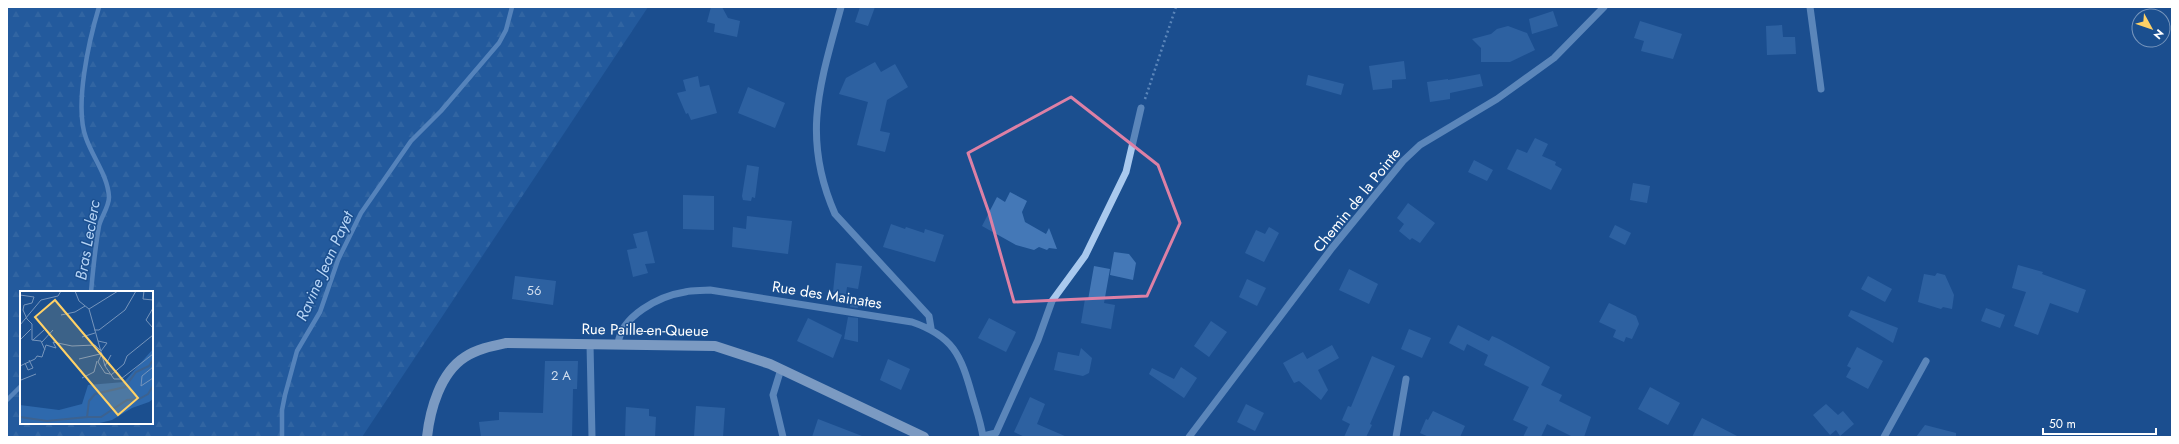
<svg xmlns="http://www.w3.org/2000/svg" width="2179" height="444" viewBox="0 0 2179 444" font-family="Jost,sans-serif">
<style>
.forest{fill:url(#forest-firs);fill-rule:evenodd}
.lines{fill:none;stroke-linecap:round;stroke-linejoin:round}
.stream{stroke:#9cc4f0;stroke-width:4.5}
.building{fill:#4478b7}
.path{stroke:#a9c9ee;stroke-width:2.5;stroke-dasharray:2 3;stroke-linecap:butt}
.minor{stroke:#a9c9ee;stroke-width:7}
.major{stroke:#f0f6ff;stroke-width:10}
.marked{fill:none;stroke:#dd80a5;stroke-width:3;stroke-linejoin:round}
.labels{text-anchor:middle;stroke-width:3;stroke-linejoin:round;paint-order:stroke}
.number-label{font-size:13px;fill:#d0dded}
.street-label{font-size:15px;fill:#fff;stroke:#1b4f8f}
.water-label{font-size:16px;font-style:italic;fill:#b5d3f5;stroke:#1b4f8f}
.inset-river{fill:none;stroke:#3c6290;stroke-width:2}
.inset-road{fill:none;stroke:#7695bc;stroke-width:1}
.view{fill:#ffd166;fill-opacity:0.15;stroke:#ffd166;stroke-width:2}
.inset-edge{fill:none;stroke:#fff;stroke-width:2}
</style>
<defs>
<pattern id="forest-firs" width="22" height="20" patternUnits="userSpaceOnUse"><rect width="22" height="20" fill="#2e69ad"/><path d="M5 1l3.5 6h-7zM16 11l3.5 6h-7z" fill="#4d80b9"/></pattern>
</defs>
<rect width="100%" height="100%" fill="#1b4f8f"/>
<path class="forest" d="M7 7H648L362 437H7ZM21 292H152V423H21Z"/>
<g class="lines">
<path class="stream" d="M91 292C93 270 95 248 99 226 101 217 109 207 109 197 108 176 93 158 86 138 74 106 89 40 99 7
M7 400 21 386
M282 437V410L285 395 297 351 320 312 338 260 361 213 411 141 441 111 499 43 506 30 512 7"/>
</g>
<path class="building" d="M711 7H722L728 18 740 21 737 37 714 32 715 24 707 22Z
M860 7H875L868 26 855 22Z
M1553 11 1558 26 1532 34 1529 19Z
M1640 21 1682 34 1673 59 1641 51 1644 41 1634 38Z
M1782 25 1783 37H1795L1796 54 1767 55 1766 26Z
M1508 26 1527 33 1535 50 1510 62H1481V48L1472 39 1491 34 1497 29Z
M1404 61 1406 79 1392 80V88L1373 90 1369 66Z
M875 62 881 72 895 64 908 87 887 100 880 131 890 133 885 152 857 145 868 102 839 94 846 78Z
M1480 74 1483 86 1450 93V99L1430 102 1427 82 1448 79V80Z
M1308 75 1344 84 1341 95 1306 85Z
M698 76 700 87 709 85 717 113 691 120 688 113 686 114 677 93 686 91 683 80Z
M748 87 785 103 775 128 738 113Z
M1535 138 1548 144 1542 156 1556 162 1555 165 1562 169 1551 190 1507 169 1517 149 1527 153Z
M1474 160 1493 170 1487 181 1468 172Z
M747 165 759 167 755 198 752 197 751 201 743 200 742 196Z
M1633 183 1650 186 1647 203 1630 200Z
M1010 192 1027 201 1022 212 1025 222 1046 234 1049 228 1057 249 1049 248 1047 250 1039 247 1034 250 1016 245 982 226 997 197 1005 202Z
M683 195 714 196V230L683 229Z
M1408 203 1435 223 1420 243 1412 238 1410 240 1399 231 1404 224 1397 218Z
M747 216 792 221 788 254 732 247 733 227 746 229Z
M891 224 905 229 906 227 924 233 925 229 944 235 935 262 883 247Z
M1615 225 1631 233 1625 245 1609 237Z
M1269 227 1279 233 1264 262 1245 253 1256 230 1265 234Z
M647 231 655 263 645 264 648 273 633 277 627 250 637 248 633 234Z
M1114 252 1129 254 1136 263 1133 280 1110 275Z
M836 263 862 266 858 289 847 287 846 294 833 292Z
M2018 265 2043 272 2042 274 2086 290 2078 313 2050 303 2038 335 2014 326 2026 292 2012 288Z
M1094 266 1110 269 1104 303 1115 305 1111 329 1081 323 1085 299 1088 300Z
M1349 269 1378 284 1369 304 1339 290Z
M1937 273 1945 275 1954 295 1952 309 1943 307 1941 309 1918 302 1924 274 1935 276Z
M515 276 556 281 553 305 512 299Z
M1868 276 1892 289 1885 302 1861 289Z
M1247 279 1266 288 1257 306 1239 297Z
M851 297 857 298 858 308 850 307Z
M1609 303 1636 316 1639 324 1632 339 1626 337 1624 342 1613 337 1616 330 1599 322Z
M1986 308 2005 315 2000 328 1981 321Z
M1851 310 1898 328 1893 343 1848 316Z
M848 317 858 318V342L844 339Z
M808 318 842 335 833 358 797 341Z
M989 318 1016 332 1006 352 978 338Z
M1211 321 1227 332 1209 357 1194 346Z
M1458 325 1489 341 1492 336 1499 339 1550 367 1541 385 1562 395 1559 401 1591 417 1584 437H1573L1547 424 1541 437H1523L1528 427 1513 420 1529 387 1484 365 1488 355 1467 344 1464 351 1449 343Z
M1409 329 1431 338 1422 358 1401 349Z
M1332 345 1339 358 1318 370 1328 390 1321 400 1299 381 1294 383 1283 363 1303 352 1307 359Z
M1857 347 1883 361 1868 389 1846 377 1851 368 1847 366Z
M1081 348 1092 358 1089 373 1083 376 1054 370 1058 352 1079 356Z
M1372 356 1395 366 1370 424 1372 425 1366 437H1344L1350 424 1342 420 1348 406 1351 407Z
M888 359 910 369 901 390 880 380Z
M545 361H578L577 389H573L572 436 481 437 479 422 499 420V412L543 413Z
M1181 367 1197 378 1184 398 1149 374 1152 368 1174 379Z
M1650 387 1680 403 1668 425 1638 409Z
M1030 397 1045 404 1037 424 1067 437H1025L1014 432Z
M1246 404 1264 413 1255 431 1237 422Z
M1826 404 1838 415 1843 411 1854 424 1840 436 1836 430 1830 435 1813 415Z
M696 406 725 408 723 437H694Z
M626 407 649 409V416L656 417 655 437H625Z
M1433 411 1465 426 1460 437H1429L1420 433 1426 419 1428 420Z
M1702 418 1739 437H1692Z
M818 419 862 436V437H812Z
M1925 425 1956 433V437H1916Z"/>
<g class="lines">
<path class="path" d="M1145 99 1176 7"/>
<path class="minor" d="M841 7C820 84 801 137 835 214L929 316 931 328
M1810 7 1821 89
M590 344 592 437
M618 344C621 316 659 296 685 292 693 290 701 291 710 290L912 322C953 336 961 355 972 395 976 409 981 423 983 437
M781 369 773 395 783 437
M983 436 996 433 1038 340 1052 301 1085 256 1126 172 1141 108
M1189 437 1332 248 1403 161 1420 145 1497 99 1554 58 1604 7
M1396 437 1406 379
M1884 437 1926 361"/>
<path class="major" d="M427 437C430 410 440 373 465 357 477 349 492 346 506 343L715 346 770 364 924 437"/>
</g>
<path d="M0 0H2179V444H0ZM1071 97 1158 165 1180 223 1147 296 1014 302 989 213 968 153Z" fill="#1b4f8f" fill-opacity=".55" fill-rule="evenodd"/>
<path class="marked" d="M1071 97 1158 165 1180 223 1147 296 1014 302 989 213 968 153Z"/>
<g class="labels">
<g class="number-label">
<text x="534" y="295">56</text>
<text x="561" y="380">2 A</text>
</g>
<g class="street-label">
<text transform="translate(1357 200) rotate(-51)" y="5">Chemin de la Pointe</text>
<text transform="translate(827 295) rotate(9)" y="5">Rue des Mainates</text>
<text transform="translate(645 330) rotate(1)" y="5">Rue Paille-en-Queue</text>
</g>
<g class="water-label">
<text transform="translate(87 240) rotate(-80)" y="6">Bras Leclerc</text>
<text transform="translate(324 266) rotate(-66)" y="6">Ravine Jean Payet</text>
</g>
</g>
<g transform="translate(20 291)">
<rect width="133" height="133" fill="#1b4f8f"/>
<path d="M133 58V108L129 111 112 117 92 129 76 133H0V114L39 119 62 113 68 94 104 91Z" fill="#2e69ad"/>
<path class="inset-river" d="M0 126 27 130 67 126 69 110 75 103 105 96 116 81 129 75 133 69M68 126H81L107 109 119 108 128 103 133 95"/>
<path class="inset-road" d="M55 0 59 10 69 18 85 75 94 88H101L133 63M124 0 123 8 133 9M0 4 14 6 12 12 4 14 3 19 7 28 12 33V49L21 50 25 59M133 17 126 29 133 37M69 18 98 0M41 24 55 21 65 15M0 34 21 9 38 5 41 0M74 39H79L105 19 116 0M62 46 75 42M0 49 11 38M13 49 24 39M78 50 87 52 81 60M22 51 33 39M82 62 78 71 85 82 90 83M59 68 80 63M5 72 8 79 13 77 9 69M0 75 15 68 17 65 22 66 26 54 36 57 33 51 52 55 75 54 80 59M85 75 91 64M133 76 122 85 121 95 133 87M91 84 104 73 107 65 133 44M62 87 74 81 77 70M1 89 16 83"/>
<path class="view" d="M35 9 118 107 98 124 15 26Z"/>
<rect width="133" height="133" class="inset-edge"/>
</g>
<rect width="2179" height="444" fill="none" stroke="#ffffff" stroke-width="16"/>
<g transform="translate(2151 28) rotate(130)"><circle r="19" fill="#1b4f8f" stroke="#7695bc"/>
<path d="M0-3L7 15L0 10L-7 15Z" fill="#ffd166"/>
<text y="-6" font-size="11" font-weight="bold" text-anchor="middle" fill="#ffffff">N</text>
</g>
<path d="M2043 428v6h113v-6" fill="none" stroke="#ffffff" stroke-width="2"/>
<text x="2049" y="428" font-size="12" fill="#ffffff" stroke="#1b4f8f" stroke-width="3" paint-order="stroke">50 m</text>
</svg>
